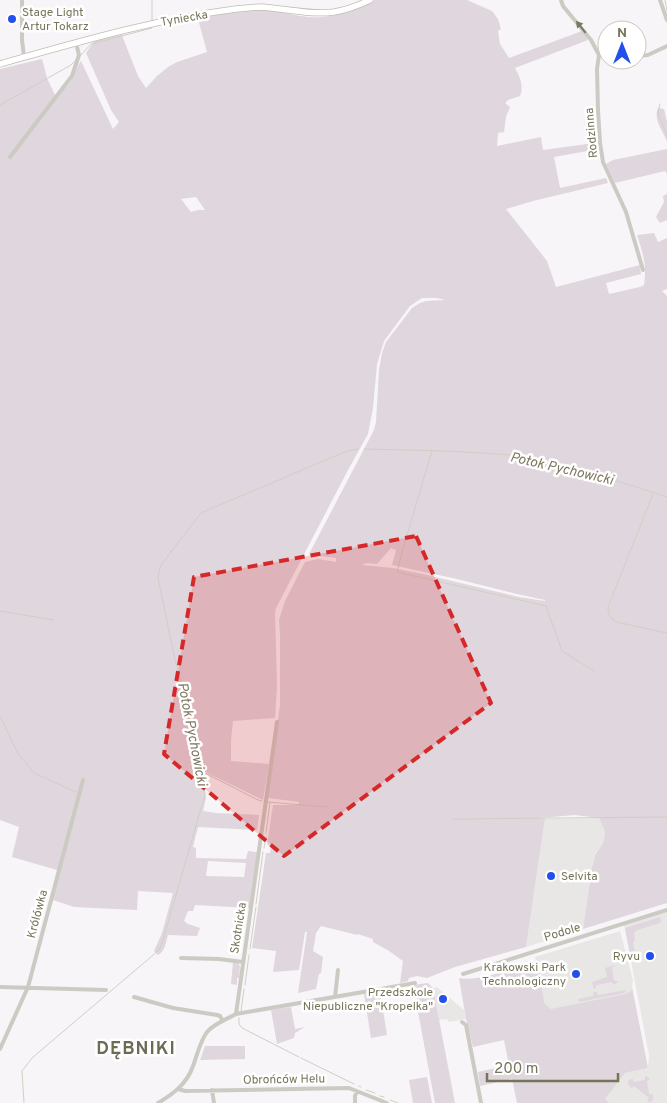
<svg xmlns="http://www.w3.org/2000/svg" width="667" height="1103" viewBox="0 0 667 1103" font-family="Overpass,sans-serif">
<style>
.built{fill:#e8e7e6}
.green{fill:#e0d6de;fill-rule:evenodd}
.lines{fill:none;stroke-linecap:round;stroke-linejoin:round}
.stream{stroke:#d1cfc3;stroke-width:1}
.secondary-casing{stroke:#bfbeb3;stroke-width:7}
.street{stroke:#cccbc3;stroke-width:4}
.secondary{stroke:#fff;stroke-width:5.5}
.oneway{fill:#7a795e}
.marked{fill:#d62828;fill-opacity:0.2;stroke:#d62828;stroke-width:4;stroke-dasharray:10 6;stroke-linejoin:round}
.poi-dot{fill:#234feb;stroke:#fff;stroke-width:2}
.labels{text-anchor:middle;stroke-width:5;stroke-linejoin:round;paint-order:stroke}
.poi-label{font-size:12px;fill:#767559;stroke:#fff;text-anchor:end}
.street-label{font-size:12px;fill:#767559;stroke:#fff}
.water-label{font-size:14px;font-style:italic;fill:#7c765d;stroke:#fff}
.district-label{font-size:18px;font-weight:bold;letter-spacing:1px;fill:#6c6c54;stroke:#fff}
</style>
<rect width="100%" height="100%" fill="#f7f5f8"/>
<path class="built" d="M599 818 605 832 603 843 595 854 592 867 583 929 526 947 545 819Z
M667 911V1103H609L604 1099 625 1073 648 1068 649 1055 624 925Z
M620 931 633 980 632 987 631 991 625 994 551 1010 545 1004 535 957Z
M437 987 464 1010 466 1019 449 1022 447 1019 439 1020 433 988Z"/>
<path class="green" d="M375 0H467L492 11 498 19 501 29 498 31 500 44 509 58 582 31 588 40 515 68C520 77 524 86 520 96L508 100 505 103 510 107 506 117 504 132 498 133 497 146 541 137 543 150 594 143 593 150 554 157 560 188 606 178 608 183 533 201 506 209 547 261 556 287 640 265 641 274 606 283 609 294 640 287 644 285C647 264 643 254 637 235L654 233 658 242 667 238V289L662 291 667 296V903L583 929 592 867 595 855 603 843 605 832 599 818 575 815 540 818 545 819 526 947 455 967 427 978 417 976 409 978 408 981 400 983 403 961 389 951 373 942V939L358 934 357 935 321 926 316 933 313 951 323 957 321 973 319 974 316 989 298 993 307 932H305L299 970 273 972 276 951 252 948 266 853H270L271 846 267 845 273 805H299V802L268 798 280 705V634L279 620 285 601 305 562 318 559 336 562V558L320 556H311L309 554 374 430 376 422 379 370 382 353 386 342 412 308 420 303 426 301 445 300 437 298H422L410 306 384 341 377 364 373 408 368 434 348 470 276 608 275 613 277 686 275 718 233 721 231 740V761L269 764 263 800 203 771 202 773 206 798 203 811 216 813 259 815 257 830 198 827 193 847 196 848V858L246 859 248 851 257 852 250 908 195 905 193 911H188L184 921 188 924 200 928 197 936 168 935C166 942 165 952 158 955L154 951 162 933 173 893 138 891 137 910 74 907 53 900 57 870 12 857 19 827 0 820V69L42 59 47 78 55 95C63 90 69 86 73 77 76 71 77 66 81 61L113 129 119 122 111 110 86 53 95 40 121 33 138 76 146 88 157 76 168 67 177 62 207 52 198 19C219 14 241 9 263 10 276 10 288 14 301 16 326 21 353 12 375 0ZM196 197 205 210H198L191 212 181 199ZM391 548 396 550 392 565 457 579 517 594 545 600V601L519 597 427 575 393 568 362 565 366 563 377 564ZM208 861 246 863 244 877 206 876Z
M658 108 664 109 667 122V142C663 130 653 121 658 108Z
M667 149V174L665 171 615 183 606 164 613 160Z
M667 194V220L660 223 656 217 664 202 663 196Z
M660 917 661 921 660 923 637 930 634 933 635 941 633 942 636 958 631 959 625 928Z
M536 961 545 1004 551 1009 625 994 631 991 632 987 648 1068 625 1073 605 1099 609 1103H517L512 1079 480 1086 478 1072 509 1065 504 1040 473 1047 466 1019 459 978C480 982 515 967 536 961Z
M233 962 238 963 240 966 239 979V978H237V985L231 984Z
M615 965V966L612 967 614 981H618L617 983 613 985 612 982 596 985V988L594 989 592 982 607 977 605 968Z
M428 983 433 988 455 1103H435L413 985Z
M626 990 624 993 579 1002 578 999 593 996V992H597L598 995Z
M380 991 387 1035 371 1038 364 994Z
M291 1007 295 1029 305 1027 295 1033 294 1038 277 1044 271 1010Z
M205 1046H245V1059L200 1060Z
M645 1076 648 1077 650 1080 647 1081 649 1094H653V1099L651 1102 647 1101 649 1098 634 1086 631 1088 628 1084C627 1081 629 1079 633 1079L634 1082 645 1080Z
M427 1077 432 1103H413L409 1080Z"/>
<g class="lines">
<path class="stream" d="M152 0V21
M665 0 667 11
M81 55 91 44 152 28V25
M660 104 658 113 667 136
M0 105 71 65 75 61
M364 449 448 451 512 455 611 479 667 497
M432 451 402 552 397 572 546 606 562 651 594 671
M653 494 608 607C608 614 610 618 616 622L667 633
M0 611 54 620
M0 716 17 752 34 773 76 792
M201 771 258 800 262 801
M268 802 327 807
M453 819 667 817
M266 833 270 802
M264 848 266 837
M256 904 263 852
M250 949 256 907
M245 985 249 955
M241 1011 244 989
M239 1018V1024L242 1028 299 1057
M301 1058 354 1084
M359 1086 361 1087
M366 1090 375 1093
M380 1096 384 1097
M390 1100 398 1103
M24 1103 22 1071 32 1058 159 950 162 943 204 798 205 794 193 725 175 660 158 578 159 571 161 565 201 513 347 451 358 449"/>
<g class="secondary-casing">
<path id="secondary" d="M0 64C78 42 156 19 236 9 245 8 254 7 263 7 286 9 311 15 334 12 347 10 359 5 370 0"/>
</g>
<path class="street" d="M22 0V40L24 57
M561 0 563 6 591 40 599 55 597 69 598 110 600 143 603 162 626 212 643 270
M660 0 667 20
M599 55H607
M637 56 648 55 667 46
M10 157 72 76 79 55 76 43
M181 958 219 959 243 962
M463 974 667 910
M0 987 106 990
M134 997 173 1008 217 1015 220 1016 223 1021
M335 997 338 970
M236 1014 415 983
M462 1022 466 1025 481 1103
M0 1049 28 987 83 780
M178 1089 185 1091 349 1088 387 1103
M212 1090 214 1103
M158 1103C173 1094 187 1084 193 1066 197 1056 201 1037 209 1030 216 1023 227 1019 236 1014L277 722
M355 1103V1096L357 1091"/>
<use href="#secondary" class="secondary"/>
</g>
<defs><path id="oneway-solid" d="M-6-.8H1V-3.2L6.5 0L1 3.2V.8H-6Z" transform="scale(1.25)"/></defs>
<use class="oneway" href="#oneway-solid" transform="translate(581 27) rotate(-129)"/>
<path class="marked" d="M416 536 491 703 284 856 164 754 194 577Z"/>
<g class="poi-dot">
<circle cx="12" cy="19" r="5"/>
<circle cx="551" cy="876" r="5"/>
<circle cx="650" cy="956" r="5"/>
<circle cx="576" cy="974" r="5"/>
<circle cx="443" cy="999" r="5"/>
</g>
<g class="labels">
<g class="poi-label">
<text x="22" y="16" text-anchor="start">Stage Light<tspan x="22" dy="14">Artur Tokarz</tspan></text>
<text x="561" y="880" text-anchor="start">Selvita</text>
<text x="640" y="960">Ryvu</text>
<text x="566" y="971">Krakowski Park<tspan x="566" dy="14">Technologiczny</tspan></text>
<text x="433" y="996">Przedszkole<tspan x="433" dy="14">Niepubliczne "Kropelka"</tspan></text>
</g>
<g class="street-label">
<text transform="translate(184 18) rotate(-10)" y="4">Tyniecka</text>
<text transform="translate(591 133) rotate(-95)" y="4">Rodzinna</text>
<text transform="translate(37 914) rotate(-75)" y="4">Królówka</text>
<text transform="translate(238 928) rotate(-81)" y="4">Skotnicka</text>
<text transform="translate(562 932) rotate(-17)" y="4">Podole</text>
<text transform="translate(284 1079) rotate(-1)" y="4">Obrońców Helu</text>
</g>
<g class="water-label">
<text transform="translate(562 468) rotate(13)" y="5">Potok Pychowicki</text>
<text transform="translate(193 734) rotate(79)" y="5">Potok Pychowicki</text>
</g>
<g class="district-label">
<text x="136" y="1054">DĘBNIKI</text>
</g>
</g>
<g transform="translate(622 45)"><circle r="24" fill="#ffffff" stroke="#c8c8bd"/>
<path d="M0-4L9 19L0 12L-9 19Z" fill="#234feb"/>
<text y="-8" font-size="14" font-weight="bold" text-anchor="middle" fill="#767559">N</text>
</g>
<path d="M487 1073v8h131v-8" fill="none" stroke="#767559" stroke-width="2.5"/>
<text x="494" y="1073" font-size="15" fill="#767559" stroke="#ffffff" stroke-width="4" paint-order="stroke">200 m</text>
</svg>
